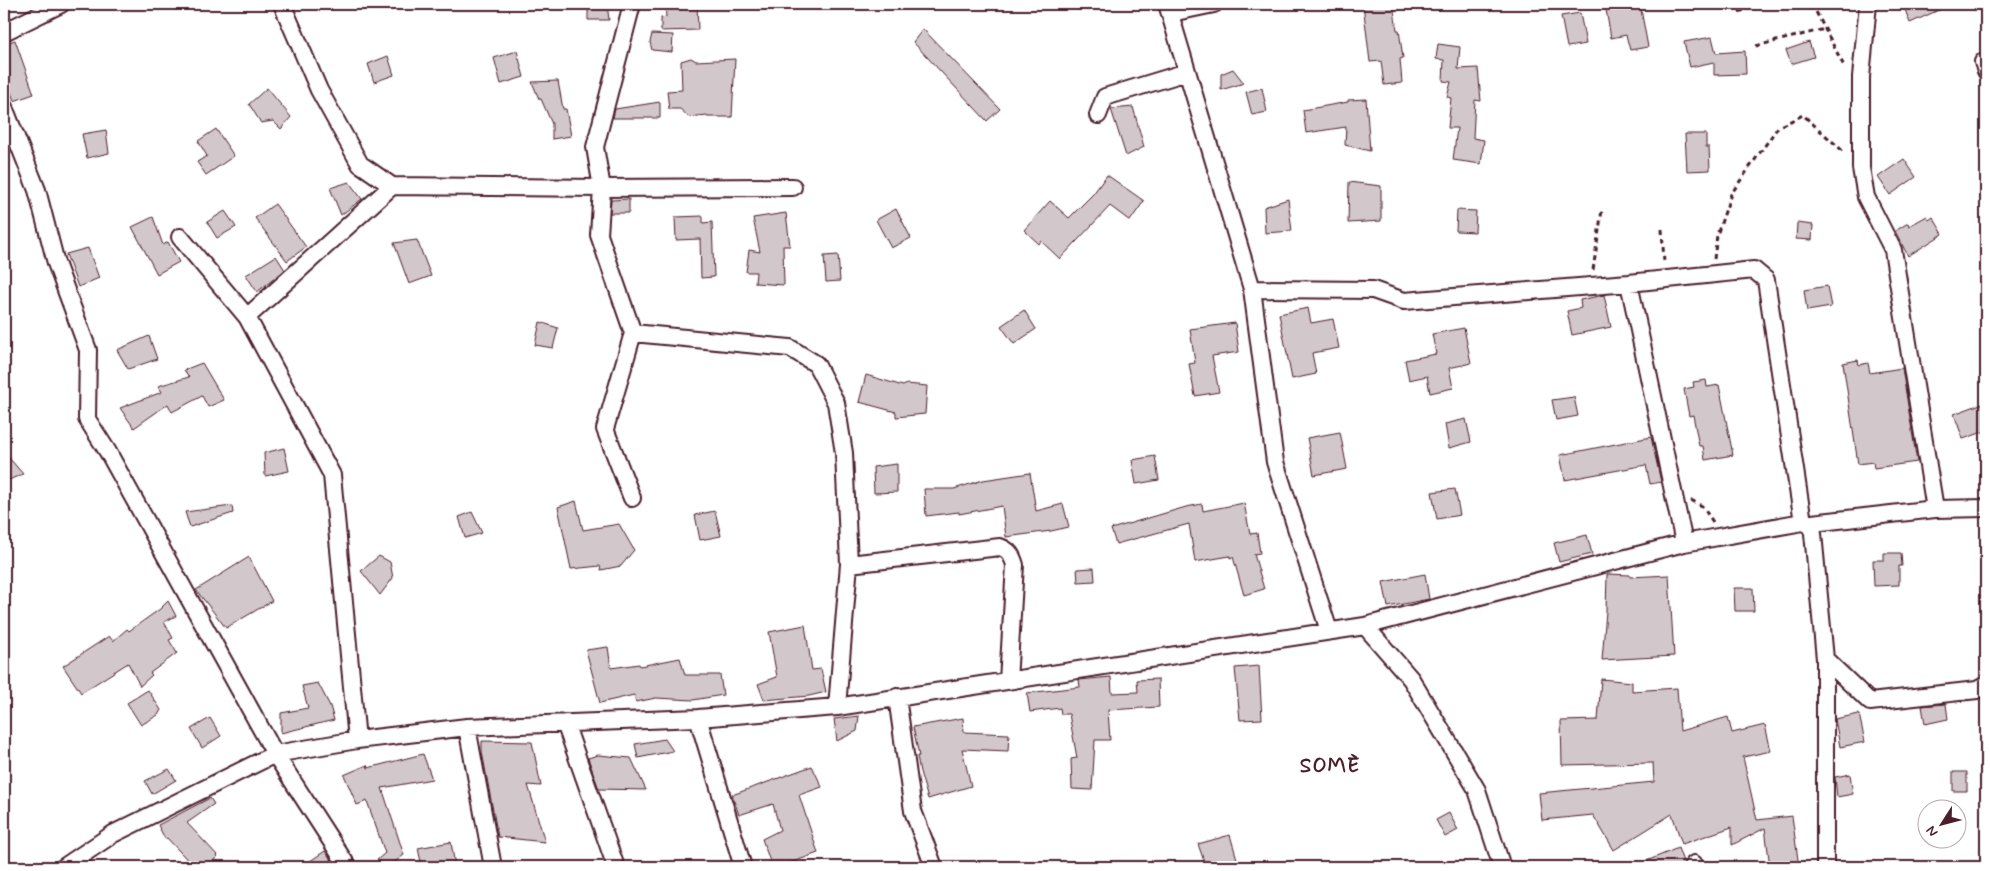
<svg xmlns="http://www.w3.org/2000/svg" width="1990" height="871" viewBox="0 0 1990 871" font-family="Mynerve,sans-serif">
<style>
.building{fill:#d2c7cb;stroke:#4a1f2b}
.lines{fill:none;stroke-linecap:round;stroke-linejoin:round}
.minor-casing{stroke:#4a1f2b;stroke-width:20}
.path{stroke:#4a1f2b;stroke-width:3;stroke-dasharray:5 4;stroke-linecap:butt}
.minor{stroke:#fff;stroke-width:16}
.labels{text-anchor:middle;stroke-width:4;stroke-linejoin:round;paint-order:stroke}
.district-label{font-size:21px;font-weight:bold;letter-spacing:1px;fill:#4a1f2b;stroke:#fff}
</style>
<rect width="100%" height="100%" fill="#fff"/>
<filter id="ink" filterUnits="userSpaceOnUse"><feTurbulence type="fractalNoise" baseFrequency=".02" numOctaves="2"/><feDisplacementMap in="SourceGraphic" scale="10" xChannelSelector="R" yChannelSelector="G"/><feConvolveMatrix kernelMatrix="1 2 1 2 8 2 1 2 1" color-interpolation-filters="sRGB"/></filter>
<g filter="url(#ink)">
<path class="building" d="M594 4H607L609 20H588V6Z
M665 4H697L698 30 661 31V18L666 17Z
M1363 4H1393L1397 30H1399L1403 58 1400 59 1402 83 1384 85 1381 61 1370 62Z
M1605 4H1640L1648 47 1630 50 1626 35 1611 38Z
M1911 4H1952L1910 23 1904 7Z
M1580 13 1586 44 1567 47 1561 16Z
M923 29 1000 109 987 121 913 42Z
M652 34 673 35 672 52 652 50 650 42Z
M1712 37 1716 53 1745 51 1746 74 1714 75V62L1690 67 1684 42Z
M15 40 34 94 14 101 4 72V44Z
M1809 42 1814 57 1791 64 1786 50Z
M1438 44 1460 47 1458 69 1478 68 1481 101 1475 100 1473 138 1484 140 1481 164 1453 160 1457 128H1448L1451 98 1447 97 1451 82 1443 81 1444 60 1436 59Z
M517 51 524 77 501 84 494 58Z
M388 56 394 75 374 82 368 64Z
M691 58 696 61 735 59 732 117H707V115L689 117 680 109H669L667 91 682 90 681 61Z
M1233 69 1244 83 1221 90V74Z
M558 81 563 109H566L571 136 552 139V124L541 99H539L532 82Z
M267 88 291 117 281 129 273 121 261 123 249 104Z
M1262 88 1267 112 1252 115 1246 92Z
M1366 99 1370 151 1345 145 1346 127 1306 133 1303 110 1348 102V100Z
M660 102V118H613L615 109Z
M1133 107 1144 147 1126 156 1111 109Z
M216 129 234 156 206 175 197 162 207 156 198 141Z
M106 130 109 153 87 158 82 134Z
M1685 134H1706V147H1709L1710 170 1687 171Z
M1904 159 1916 177 1890 195 1878 177Z
M1107 175 1144 201 1130 221 1110 206 1060 259 1041 241 1039 244 1024 230 1050 201 1069 218 1093 194Z
M349 182 362 199 341 215 330 188Z
M1349 182 1381 186V221L1348 223Z
M629 199V213H610L611 200Z
M1288 199 1292 231 1265 233 1264 207Z
M275 204 306 247 287 261 255 218Z
M896 209 911 238 891 248 876 220Z
M1457 210 1476 211 1475 232 1456 231Z
M225 211 236 227 217 238 207 222Z
M786 213 790 246H783L784 285 755 283 756 272H746L749 250 760 252 753 218Z
M703 216V223L712 222 714 277 701 278 700 239 676 240 675 217Z
M1927 216 1929 220 1933 217 1943 234 1908 256 1895 231 1908 223 1909 226Z
M153 217 163 245 168 242 179 262 157 274 132 227Z
M1797 223 1813 225 1812 240 1796 239Z
M417 240 431 276 409 284 394 243Z
M88 248 99 278 78 287 66 254Z
M838 255 840 281 826 282 824 256Z
M276 256 285 270 257 292 246 275Z
M1827 286 1831 307 1807 311 1804 290Z
M1604 295 1611 327 1572 335 1567 311 1581 308 1580 300Z
M1308 308 1311 323 1333 319 1339 348 1312 353 1316 374 1292 379 1279 314Z
M1024 310 1036 329 1014 344 1001 326Z
M540 322 558 328 553 348 535 345Z
M1235 323 1239 352 1212 356 1219 392 1195 396 1189 364 1195 363 1190 329Z
M1464 328 1471 363 1449 368 1453 388 1430 393 1427 376 1409 380 1405 360 1436 354 1432 334Z
M149 336 157 359 128 369 117 350Z
M1858 360 1859 365 1868 363 1870 373 1902 368 1917 462 1874 468 1873 462 1858 464 1843 363Z
M202 363 224 400 208 407 202 396 172 412 168 404 134 428 120 408 162 392 158 386 189 377 184 370Z
M866 375 903 386 907 384 927 386 925 414 896 417V412L859 402Z
M1706 380 1707 387 1719 385 1733 455 1705 460 1703 446H1699L1693 415 1689 416 1684 389 1694 387 1693 382Z
M1574 397 1578 416 1556 420 1552 400Z
M1986 402V431L1963 439 1954 414Z
M1466 419 1471 442 1449 448 1445 424Z
M1340 432 1347 469 1314 475 1307 438Z
M1651 437 1661 482 1650 484 1646 465 1565 480 1560 455Z
M284 448 289 471 265 476 264 453Z
M4 452 23 474 4 482Z
M1155 456 1159 480 1136 484 1132 460Z
M897 464V492L874 493 873 467Z
M1030 473 1036 511 1063 504 1069 527 1051 531 1006 537 1002 506 959 514V512L926 516 924 489H954L983 480Z
M1455 489 1460 515 1437 519 1432 492Z
M576 501 583 530 619 524 634 550 621 566 601 570 600 566 571 569 558 507Z
M1244 503 1250 534 1257 533 1260 553 1254 554 1264 589 1244 595 1233 557 1230 558V556L1195 562 1189 524 1116 544 1111 529 1186 507 1202 504 1203 511Z
M232 506 233 513 190 527 185 512Z
M715 511 721 536 700 540 695 515Z
M472 512 482 533 465 538 459 517Z
M1587 535 1592 554 1559 562 1554 543Z
M1884 553H1901L1902 566H1899V585L1874 586 1873 560H1884Z
M379 556 390 562 393 578 380 595 361 571Z
M249 557 272 601 226 628 196 590Z
M1094 568 1095 581 1078 582 1077 569Z
M1425 574 1429 599 1388 607 1383 582Z
M1607 574 1630 575V577L1669 575 1674 656 1602 660 1606 611Z
M1734 588H1753L1754 611H1735Z
M168 601 176 616 164 622 173 638 169 640 177 653 150 673 152 675 140 686 128 663 81 693 63 666 109 636 113 641 127 629 129 631 160 609Z
M805 625 812 670 821 669 826 692 809 696 764 700 758 684 777 677 769 632Z
M608 647 611 668 639 664 640 666 680 658 685 675H720L723 695 693 700 656 698 636 702 634 695 600 703 586 650Z
M1259 666 1262 719 1240 720 1235 668Z
M1111 677 1112 693 1138 692 1137 680 1158 679 1159 707 1108 710 1110 740H1095L1092 790 1072 789 1071 759 1077 758 1069 714H1061L1060 708 1030 712 1027 693 1080 687 1079 680Z
M1601 679 1632 682V691L1677 688 1680 731 1728 717 1732 733 1765 725 1771 751 1743 757 1757 820 1792 816 1799 867H1770L1765 828 1732 845V827L1682 844 1672 814 1614 850 1593 815 1542 820 1539 793 1654 782 1653 763 1562 765 1561 721 1598 720Z
M318 683 330 706 334 720 281 733V713L308 708 302 686Z
M148 690 161 710 158 715 141 725 127 703Z
M1946 704 1948 719 1925 724 1922 706Z
M1859 714 1865 742 1840 747 1835 719Z
M859 716 857 731 837 741 834 719Z
M210 718 221 736 202 748 191 729Z
M963 718 964 732 1009 734 1008 751 962 749 971 786 928 799 920 772 917 756H919L913 727Z
M665 739 673 751 638 758 635 744Z
M482 741 532 742 541 786 528 785 545 842 498 837 482 752Z
M423 754 432 779 382 788 404 855 388 867H383L377 860 385 853 367 801 357 805 344 775 367 765 368 768Z
M598 755 631 758 646 790 599 789 588 758Z
M812 766 822 787 799 795 818 853 779 867H772L762 839 780 830 773 804 739 815 732 795Z
M169 769 176 780 152 794 145 781Z
M1953 772H1967V791H1953Z
M1850 774 1853 794 1837 797 1835 777Z
M210 798 214 804 187 823 218 856 207 867H194L167 838 165 839 158 825Z
M1449 813 1458 830 1445 837 1436 820Z
M1230 835 1237 859 1212 867H1206L1198 844Z
M451 842 455 866 422 867 418 848Z
M1678 848 1685 867H1632Z
M325 851 336 867H301Z"/>
<g class="lines">
<g class="minor-casing">
<path id="minor" d="M282 4 319 90 360 164 392 186 602 188 793 187
M632 4 595 147 602 188 599 235 633 333 605 429 632 498
M1167 4 1252 289 1275 462 1329 631
M1868 4 1861 77V168L1866 197 1893 250 1935 509
M1171 13 1214 4
M4 32 61 4
M1983 62 1986 71
M4 107 37 190 56 263 88 350 87 419 108 452 275 754 348 867
M1098 115 1105 97 1187 72
M180 237 247 317 332 475 357 740
M1629 283 1684 543
M1252 289 1373 290 1404 301 1629 283 1754 270 1766 280 1803 522
M247 317 392 186
M633 333 790 348 816 364 836 403 844 453 849 564 837 707
M1812 523 1825 659V867
M849 564 1000 547C1009 550 1012 555 1015 565L1008 681
M1365 626 1684 543 1803 522 1812 523 1935 509 1986 508
M1825 659 1870 702 1977 690 1986 685
M897 697 913 811 934 867
M698 718 743 867
M565 723 616 867
M467 727 493 867
M1694 864 1695 867
M64 867 113 834 275 754 357 740 467 727 698 718 837 707 1365 626 1411 679 1477 790 1502 867"/>
</g>
<path class="path" d="M1737 4 1738 12 1767 4
M1812 4 1845 68
M1756 46 1825 29
M1662 229 1664 263
M1714 259 1717 235 1731 194 1778 127 1803 115 1845 153
M1593 270 1602 210
M1691 500 1702 506 1713 522"/>
<use href="#minor" class="minor"/>
</g>
</g>
<g class="labels">
<g class="district-label">
<text x="1330" y="772">SOMÈ</text>
</g>
</g>
<rect width="1990" height="871" fill="none" stroke="#fff" stroke-width="20"/>
<rect x="10" y="10" width="1970" height="851" fill="none" stroke="#4a1f2b" stroke-width="2" filter="url(#ink)"/>
<g transform="translate(1942 824) rotate(234)"><circle r="24" fill="#ffffff" stroke="#b7a5aa"/>
<path d="M0-4L9 19L0 12L-9 19Z" fill="#4a1f2b"/>
<text y="-8" font-size="14" font-weight="bold" text-anchor="middle" fill="#4a1f2b">N</text>
</g>
</svg>
